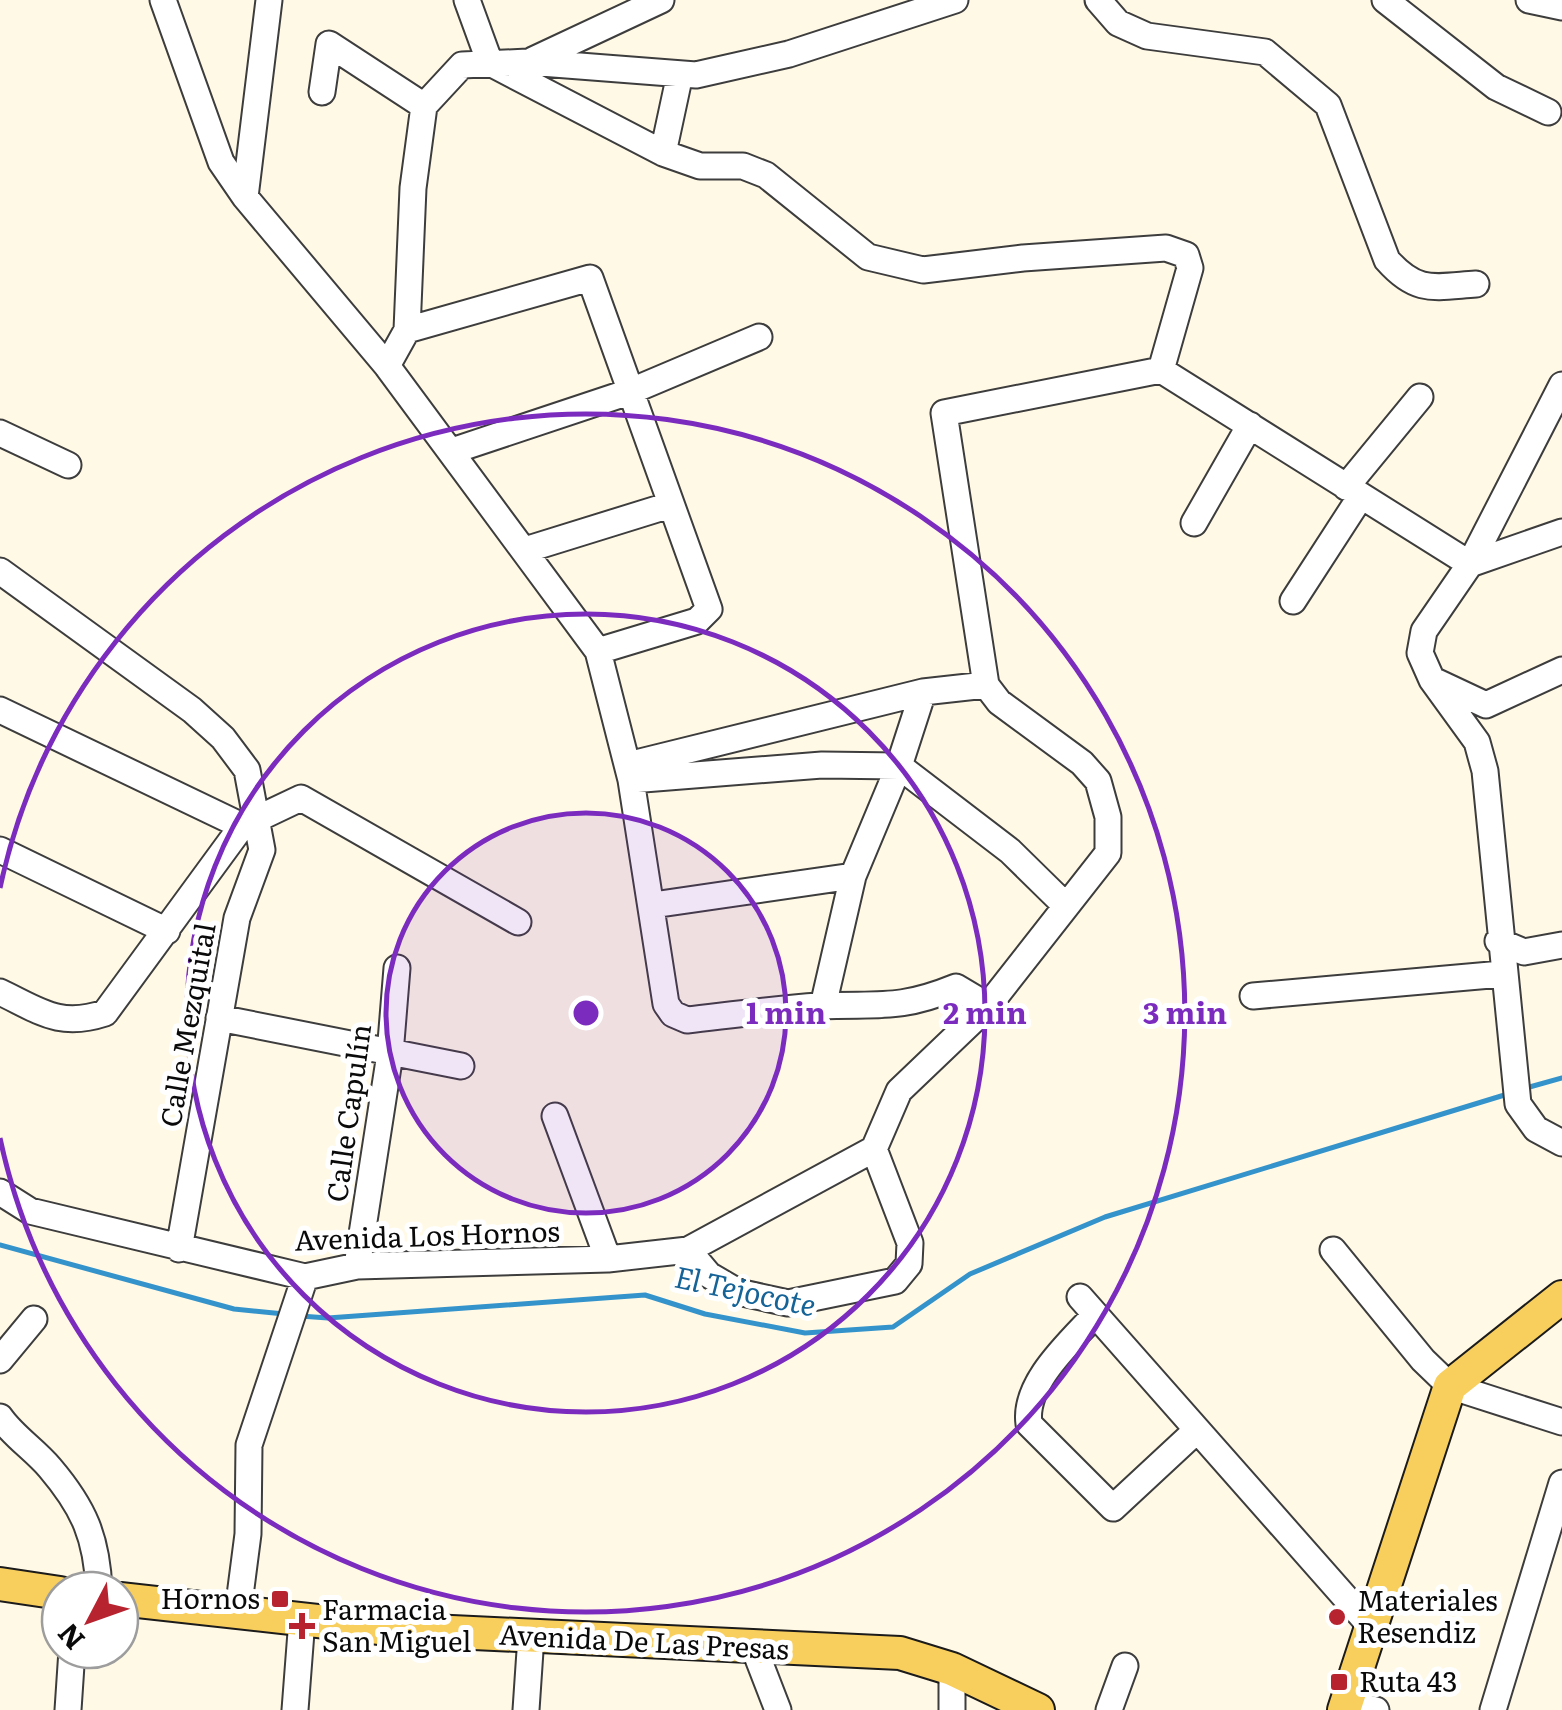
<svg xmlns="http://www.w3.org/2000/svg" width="1562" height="1710" viewBox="0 0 1562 1710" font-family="Literata,serif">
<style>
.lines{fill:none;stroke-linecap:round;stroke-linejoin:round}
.stream{stroke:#3493cb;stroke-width:5}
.minor-casing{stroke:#3d3d3d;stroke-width:29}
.major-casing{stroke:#1b1b1b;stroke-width:36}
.minor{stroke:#fff;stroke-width:25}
.major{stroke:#f8ce5d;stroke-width:32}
.ring{fill:none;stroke:#7b2cbf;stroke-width:5}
.poi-dot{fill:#b72430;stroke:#fff;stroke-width:4}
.labels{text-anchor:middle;stroke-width:10;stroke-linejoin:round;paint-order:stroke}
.street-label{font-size:28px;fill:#0a0a0a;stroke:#fff}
.poi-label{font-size:28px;fill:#0a0a0a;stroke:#fff;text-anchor:start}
.water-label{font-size:30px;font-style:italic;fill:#166398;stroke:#fff}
.centre{fill:#7b2cbf;stroke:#fff;stroke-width:5}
.ring-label{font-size:30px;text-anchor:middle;font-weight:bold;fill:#7b2cbf;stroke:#fff;stroke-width:10;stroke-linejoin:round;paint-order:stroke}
</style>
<rect width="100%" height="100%" fill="#fff9e6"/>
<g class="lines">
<path class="stream" d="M1526 1088 1562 1078
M0 1245 234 1309 284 1314
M300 1316 328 1318 645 1295 705 1314 805 1333 893 1327 970 1274 1105 1217 1511 1093"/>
<g class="minor-casing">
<path id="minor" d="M163 0 221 162 245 197 387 366 598 651 631 780 666 1004 673 1014 687 1020C731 1015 775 1009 819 1006 878 1003 897 1011 956 987L988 1006
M467 0 490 63 663 153 700 166H743L766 175 868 257 923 270 1023 258 1166 248 1186 255 1190 268 1161 370
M1098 0 1118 23 1147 36 1265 52 1328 105 1387 260C1417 294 1434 287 1476 284
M1385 0 1496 87 1548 112
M1529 0 1562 7
M533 60 661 0
M322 92 329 44 424 106
M663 153 680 74
M245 197 269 0
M407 330 590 278 709 609 697 621 598 651
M387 366 407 330 413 188 424 106 462 65 528 62 696 75 789 54 955 0
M1562 385 1470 564 1424 631 1420 653 1432 680 1477 742 1485 771 1518 1104 1536 1129 1562 1143
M0 433 68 465
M452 451 629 392 759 337
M1346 487 1420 397
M1194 523 1250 425
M525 550 670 505
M1470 564 1562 532
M0 571 192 710 223 738 247 770 262 850 237 918 179 1249
M1293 601 1361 496
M1437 682 1486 705 1562 670
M0 710 242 826 301 798 518 922
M628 765 923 692 986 685
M631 780 822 765 899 766 1010 851 1065 905
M0 850 167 931
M653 905 853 876
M1498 941 1524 952 1562 945
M0 992C40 1011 59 1028 105 1013L242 826
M1253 996 1502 974
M823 1006 853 876 899 766 923 692
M219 1018 461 1066
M555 1116 608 1259
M0 1192 30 1211 305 1277 357 1266 608 1259 688 1250 874 1149 899 1091 988 1006 1108 853V817L1098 781 1082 763 999 702 986 685 944 413 1161 370 1470 564
M688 1250 709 1275 738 1292 788 1303 895 1281 909 1264 910 1243 874 1149
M1333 1250 1423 1360 1450 1386 1562 1422
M357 1266 390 1054 397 968
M1080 1297 1374 1630
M1094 1316C1069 1343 1023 1384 1029 1424L1113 1508 1197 1430
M0 1360 34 1319
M0 1417C13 1436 35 1450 50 1468 84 1508 97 1538 99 1590
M238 1611 248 1534 249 1445 305 1277
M754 1648 778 1710
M1349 1703 1376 1710
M68 1710 72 1650
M295 1710 302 1619
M526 1710 531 1636
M952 1710V1669
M1109 1710 1125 1666
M1493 1710 1562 1483"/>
</g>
<g class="major-casing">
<path id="major" d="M0 1584 60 1593
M120 1599 389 1629 900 1653 952 1669 1038 1710
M1344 1710 1450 1386 1562 1297"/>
</g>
<use href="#minor" class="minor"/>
<use href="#major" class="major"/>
</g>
<circle cx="586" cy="1013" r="200" fill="#7b2cbf" fill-opacity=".12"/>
<g class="ring">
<circle cx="586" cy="1013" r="200"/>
<circle cx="586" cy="1013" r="399"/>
<path d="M0 888A599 599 0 1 1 0 1138"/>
</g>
<g class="poi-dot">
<rect x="270" y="1589" width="20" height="20" rx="5"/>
<circle cx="1337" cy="1617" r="10"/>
<path d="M297 1611h10v10h10v10h-10v10h-10v-10h-10v-10h10z"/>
<rect x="1329" y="1672" width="20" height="20" rx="5"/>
</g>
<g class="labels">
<g class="street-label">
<text transform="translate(188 1025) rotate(-80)" y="10">Calle Mezquital</text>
<text transform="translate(349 1113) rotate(-82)" y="10">Calle Capulín</text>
<text transform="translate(427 1236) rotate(-2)" y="10">Avenida Los Hornos</text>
<text transform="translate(644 1642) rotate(3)" y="10">Avenida De Las Presas</text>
</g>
<g class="poi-label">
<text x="260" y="1609" text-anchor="end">Hornos</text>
<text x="1357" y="1611">Materiales<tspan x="1357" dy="32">Resendiz</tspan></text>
<text x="322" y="1620">Farmacia<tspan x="322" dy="32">San Miguel</tspan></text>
<text x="1359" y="1692">Ruta 43</text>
</g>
<g class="water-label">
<text transform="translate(745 1292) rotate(12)" y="10">El Tejocote</text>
</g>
</g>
<circle cx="586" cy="1013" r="15" class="centre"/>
<g class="ring-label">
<text x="786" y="1024">1 min</text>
<text x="985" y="1024">2 min</text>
<text x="1185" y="1024">3 min</text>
</g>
<g transform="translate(90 1620) rotate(229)"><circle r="48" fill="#ffffff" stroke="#9d9d9d" stroke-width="2.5"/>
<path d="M0-8L18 38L0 25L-18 38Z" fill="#b72430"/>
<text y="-15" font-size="28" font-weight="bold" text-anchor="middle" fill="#0a0a0a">N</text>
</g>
</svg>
